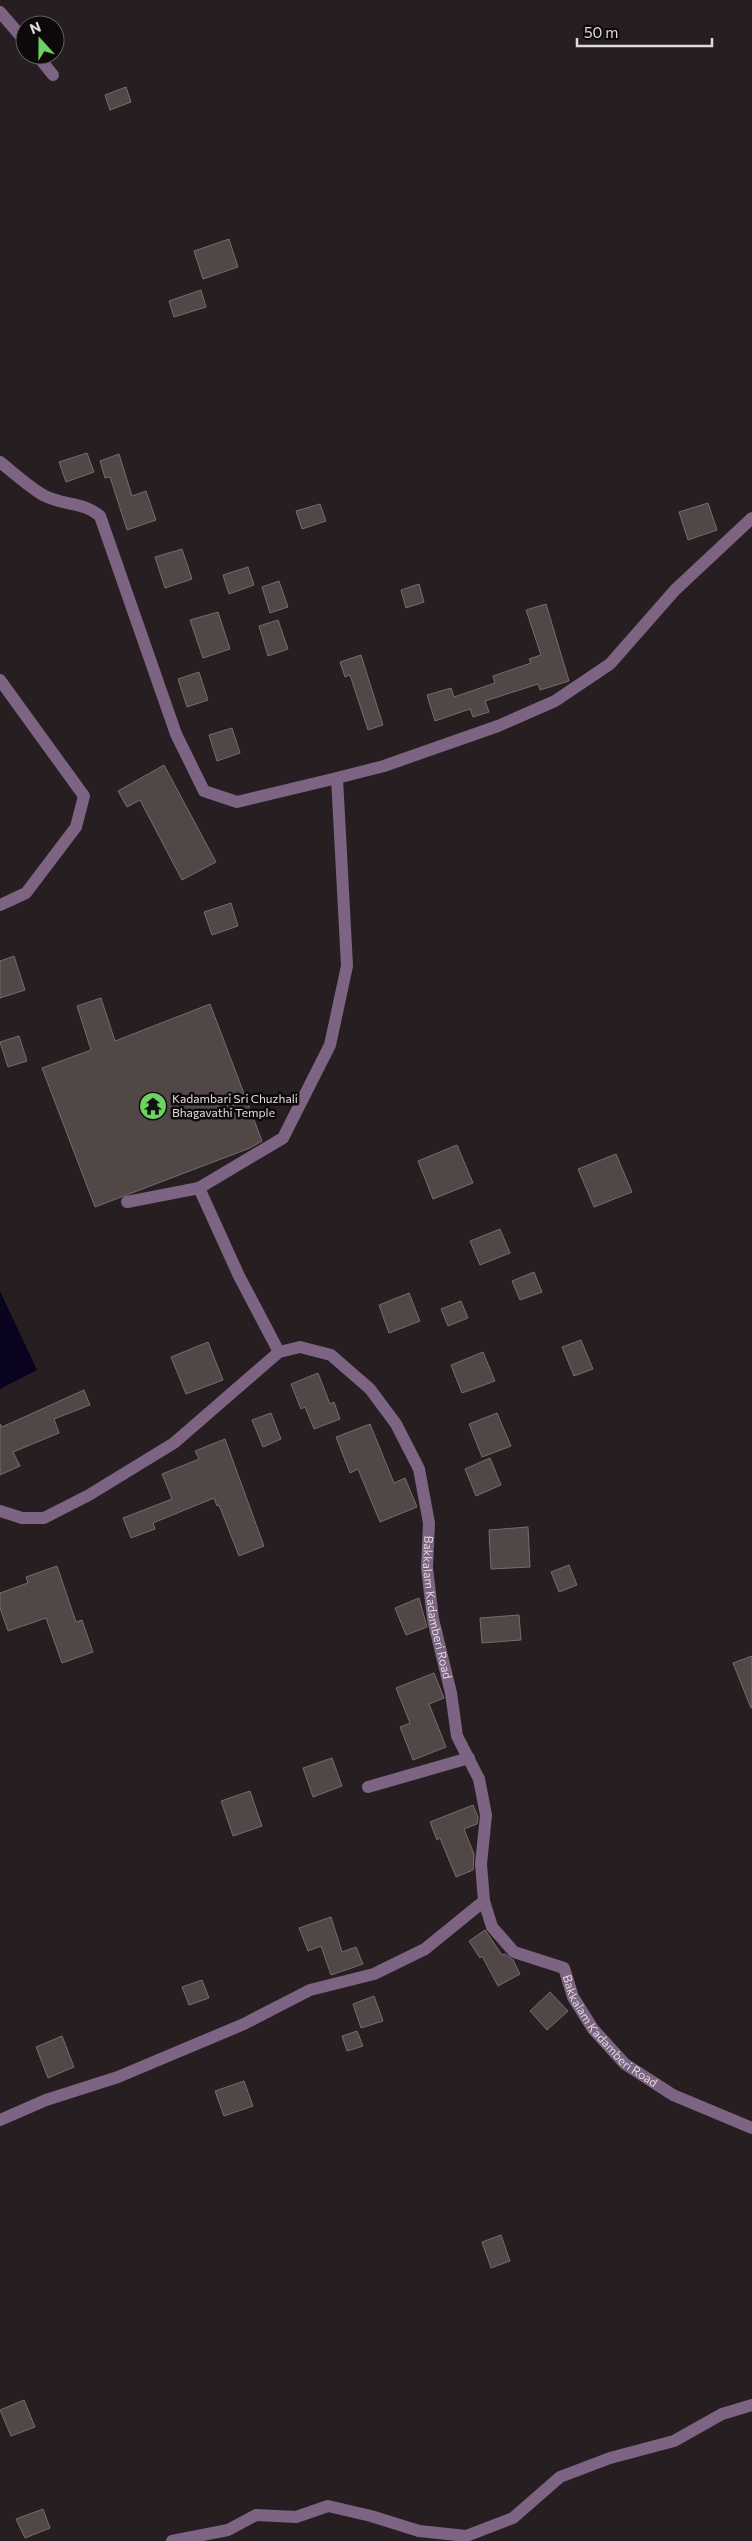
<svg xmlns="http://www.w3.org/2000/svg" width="752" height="2541" viewBox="0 0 752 2541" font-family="Commissioner,sans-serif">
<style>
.water{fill:#09031f}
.building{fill:#524747;stroke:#786c6b}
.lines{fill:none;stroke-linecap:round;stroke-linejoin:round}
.minor{stroke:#7c6482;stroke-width:12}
.labels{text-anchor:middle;stroke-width:5;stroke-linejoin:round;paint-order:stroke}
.poi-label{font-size:12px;fill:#e0dadc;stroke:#0d090b;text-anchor:start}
.street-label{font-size:12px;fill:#e0dadc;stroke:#0d090b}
</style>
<rect width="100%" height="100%" fill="#271e22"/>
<path class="water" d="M0 1291 37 1370 0 1389Z"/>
<path class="building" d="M126 87 131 102 110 110 105 95Z
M229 239 238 267 203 279 194 251Z
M201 290 206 307 174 317 169 301Z
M87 453 94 472 66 482 59 462Z
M119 454 132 496 146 491 156 520 127 530 110 477 105 478 100 461Z
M708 503 717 530 688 540 679 512Z
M320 504 326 521 302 529 296 511Z
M182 549 192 579 165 588 155 557Z
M248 567 254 585 229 594 223 575Z
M279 581 288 607 270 613 262 587Z
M419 584 424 602 406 608 401 590Z
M546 604 569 681 540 690 538 684 485 701 489 712 473 717 470 709 435 721 427 695 451 688 454 697 495 683 493 676 531 663 529 659 541 655 526 610Z
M218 612 230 649 203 658 190 620Z
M278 620 288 649 268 656 259 626Z
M361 655 383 725 368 730 350 675 345 677 340 662Z
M199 672 208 700 187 707 178 679Z
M232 728 240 753 217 761 209 735Z
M164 765 216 862 182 880 140 800 127 807 118 791Z
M231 903 238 926 212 935 204 912Z
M14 956 25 990 0 998V961Z
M101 998 115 1041 210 1004 262 1141 250 1148 95 1207 42 1068 91 1050 77 1006Z
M19 1036 27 1061 8 1067 0 1042Z
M457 1145 473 1183 433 1199 418 1161Z
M616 1154 632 1192 594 1207 578 1169Z
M500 1229 510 1253 480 1265 470 1241Z
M534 1272 542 1292 520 1300 512 1281Z
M409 1293 420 1321 389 1333 379 1305Z
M461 1301 468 1318 448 1326 441 1309Z
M581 1340 593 1369 574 1376 562 1347Z
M208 1342 223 1380 186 1394 171 1357Z
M483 1352 495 1381 462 1393 451 1365Z
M318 1373 330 1404 334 1402 340 1419 314 1429 305 1407 301 1409 291 1384Z
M84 1390 90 1405 54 1419 59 1433 13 1452 20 1466 0 1475V1424L2 1427Z
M271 1413 281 1439 263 1447 252 1420Z
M497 1413 511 1446 482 1457 469 1424Z
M370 1424 394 1483 405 1478 417 1507 380 1522 358 1469 350 1473 336 1437Z
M225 1439 264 1546 239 1556 219 1505 217 1506 214 1498 153 1523 155 1529 131 1538 123 1518 172 1499 162 1474 199 1459 195 1451Z
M490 1458 501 1485 476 1496 465 1469Z
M528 1527 530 1567 491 1569 489 1530Z
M569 1565 577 1585 559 1592 551 1572Z
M57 1566 76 1622 82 1620 93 1652 62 1663 46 1618 8 1631 0 1608V1593L28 1583 26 1577Z
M419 1598 427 1627 406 1635 395 1608Z
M519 1615 521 1640 482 1643 480 1618Z
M752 1656V1708H751L733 1663Z
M434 1673 444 1698 429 1704 446 1747 413 1760 400 1727 410 1723 396 1688Z
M332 1758 342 1786 313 1797 303 1768Z
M250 1791 262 1826 233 1836 221 1801Z
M473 1805 478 1817 477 1824 464 1829 474 1854 473 1870 456 1877 440 1838 437 1840 430 1822Z
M331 1917 342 1952 356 1947 363 1964 331 1975 321 1946 308 1951 299 1928Z
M485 1930 502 1955 505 1954 513 1960 520 1974 498 1986 482 1956 480 1958 469 1941Z
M202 1980 209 1998 189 2005 182 1987Z
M550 1992 568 2011 547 2030 530 2011Z
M374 1996 383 2021 361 2028 353 2004Z
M357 2031 363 2046 347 2051 342 2036Z
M62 2036 74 2067 48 2078 36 2047Z
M244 2081 253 2106 224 2116 215 2091Z
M501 2235 510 2261 491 2268 482 2242Z
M24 2400 35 2427 11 2436 0 2410Z
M43 2509 50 2528 25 2538 16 2519Z"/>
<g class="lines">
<g class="minor">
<path d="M0 12 25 41"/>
<path d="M37 55 53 75"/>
<path d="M0 462C14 473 28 486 43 495 63 506 83 501 100 516L176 734 204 791 237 802 337 778"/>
<path d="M0 680 84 796 76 827 26 893 0 905"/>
<path d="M127 1202 199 1188"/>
<path d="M279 1352 239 1276 199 1188 283 1138 330 1045 347 966 337 778 384 766 498 726 555 701 610 664 675 590 752 518"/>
<path id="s1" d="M0 1511 22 1518H44L89 1495 174 1443 279 1352 300 1347 331 1355 370 1389 396 1424 419 1469 429 1523 427 1568 433 1619 451 1693 457 1736 479 1779 486 1815 481 1864 484 1901 492 1927 514 1952 564 1968 573 1997 593 2029 625 2064 673 2095 752 2128"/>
<path d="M368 1787 469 1758"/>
<path d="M0 2120 46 2100 118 2077 244 2024 310 1990 374 1974 425 1949 484 1901"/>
<path d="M172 2541 228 2530 256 2515 296 2517 328 2506 371 2516 419 2531 466 2536 513 2518 560 2477 610 2458 674 2441 722 2414 752 2405"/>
</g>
</g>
<defs>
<g id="temple-disc" transform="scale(1.4375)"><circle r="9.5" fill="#6cd362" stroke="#0d090b"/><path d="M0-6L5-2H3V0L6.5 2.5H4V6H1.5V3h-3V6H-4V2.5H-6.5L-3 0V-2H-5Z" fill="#111"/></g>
</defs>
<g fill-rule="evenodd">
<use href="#temple-disc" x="153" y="1106"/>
</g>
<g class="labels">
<g class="poi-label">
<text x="172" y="1103">Kadambari Sri Chuzhali<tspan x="172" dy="14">Bhagavathi Temple</tspan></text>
</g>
<g class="street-label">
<text dy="4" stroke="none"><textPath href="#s1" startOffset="674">Bakkalam Kadamberi Road</textPath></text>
<text dy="4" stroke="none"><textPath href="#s1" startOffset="1169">Bakkalam Kadamberi Road</textPath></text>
</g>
</g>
<g transform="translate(40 40) rotate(339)"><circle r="24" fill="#0d090b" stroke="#615d5f"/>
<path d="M0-4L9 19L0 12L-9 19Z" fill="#6cd362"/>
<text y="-8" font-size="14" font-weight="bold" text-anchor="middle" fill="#e0dadc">N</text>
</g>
<path d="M577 38v8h135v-8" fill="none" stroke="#e0dadc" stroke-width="2.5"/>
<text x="584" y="38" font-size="15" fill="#e0dadc" stroke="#0d090b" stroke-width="4" paint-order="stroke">50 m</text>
</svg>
